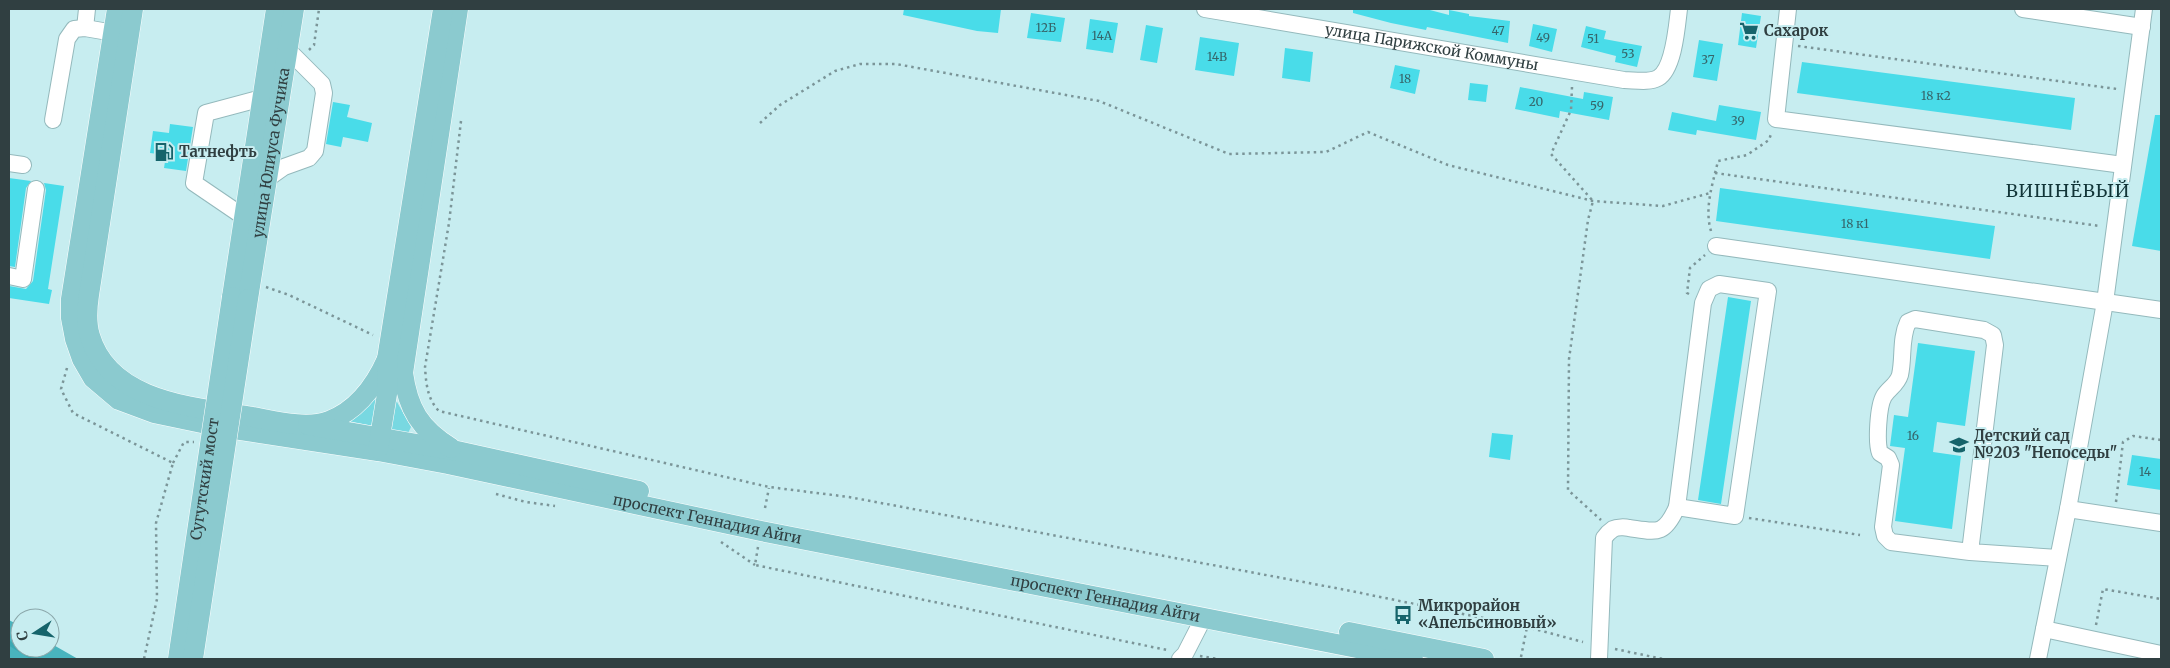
<svg xmlns="http://www.w3.org/2000/svg" width="2170" height="668" viewBox="0 0 2170 668" font-family="Merriweather,serif">
<style>
.green{fill:#78d8e1}
.forest{fill:#49b4be}
.lines{fill:none;stroke-linecap:round;stroke-linejoin:round}
.stream{stroke:#3ba9b3;stroke-width:4.5}
.building{fill:#49dce9}
.minor-casing{stroke:#94b9bc;stroke-width:18}
.major-casing{stroke:#fff;stroke-width:21}
.path{stroke:#7b9598;stroke-width:2.5;stroke-dasharray:2.5 4;stroke-linecap:butt}
.minor{stroke:#fff;stroke-width:16}
.major{stroke:#8bcacf;stroke-width:20}
.major-bridge-casing{stroke:#fff;stroke-width:21;stroke-linecap:butt}
.major-bridge{stroke:#8bcacf;stroke-width:20}
.labels{text-anchor:middle;stroke-width:4;stroke-linejoin:round;paint-order:stroke}
.number-label{font-size:12px;fill:#36666b}
.poi-label{font-size:15px;font-weight:bold;fill:#303f41;stroke:#c7edf0;text-anchor:start}
.street-label{font-size:15px;fill:#303f41;stroke:#c7edf0}
.quarter-label{font-size:18px;letter-spacing:1px;fill:#123538;stroke:#c7edf0}
</style>
<rect width="100%" height="100%" fill="#c7edf0"/>
<path class="green" d="M378 395 373 426 348 421Z
M394 400 397 402 411 427 408 433 389 430Z"/>
<path class="forest" d="M9 620 20 626V648H50V643L78 659H9Z"/>
<g class="lines">
<path class="stream" d="M9 643 35 659"/>
</g>
<path class="building" d="M904 9H1001L998 33 977 31 903 15Z
M1353 9H1426L1449 15V10L1469 14V16L1510 21 1508 43 1427 27 1426 30 1391 23 1353 13Z
M1031 13 1065 18 1061 42 1027 38Z
M1742 13 1761 16 1756 48 1738 45Z
M1090 19 1118 23 1113 53 1086 49Z
M1533 24 1557 29 1552 52 1529 46Z
M1146 25 1163 28 1157 63 1140 60Z
M1586 26 1606 31 1604 39 1642 46 1637 67 1615 62 1616 56 1581 47Z
M1200 37 1239 43 1234 76 1195 70Z
M1699 40 1723 44 1717 81 1693 77Z
M1285 48 1313 52 1310 82 1282 78Z
M1802 62 2075 98 2071 130 1797 93Z
M1395 65 1420 70 1415 94 1390 88Z
M1470 83 1488 85 1486 102 1468 100Z
M1520 87 1583 99 1584 92 1613 97 1609 120 1560 111 1559 118 1515 109Z
M333 102 350 105 347 117 372 123 368 142 343 137 341 147 326 144Z
M1719 105 1761 112 1756 140 1697 130 1696 135 1668 130 1672 112 1716 121Z
M2155 115H2161V251L2132 246Z
M170 124 193 127 186 171 164 168 166 155 150 153 153 131 169 133Z
M9 178 31 181 26 188 15 267 9 266Z
M44 183 64 186 48 289 52 290 49 304 9 298V286L26 289 33 281 46 190Z
M1720 188 1995 226 1990 259 1716 221Z
M1728 297 1751 301 1721 504 1698 500Z
M1918 343 1975 351 1965 426 1937 422 1933 452 1961 456 1952 529 1895 521 1905 448 1890 446 1894 415 1908 417Z
M1492 433 1513 435 1510 460 1489 457Z
M2132 455 2161 459V490L2127 485Z"/>
<g class="lines">
<g class="minor-casing">
<g id="minor">
<path id="s1" d="M1205 9 1624 80C1634 80 1649 83 1658 78 1674 69 1677 25 1679 9"/>
<path d="M1788 9 1776 119 2123 165"/>
<path d="M2023 9 2142 27"/>
<path d="M85 28 87 9"/>
<path d="M53 120 67 39 74 29 85 28 114 33"/>
<path d="M9 163 23 165"/>
<path d="M267 179 284 167 309 158 315 151 324 93 322 84 288 50"/>
<path d="M244 217 194 183 206 113 262 98"/>
<path d="M1716 246 2161 310"/>
<path d="M9 276 23 279 36 189"/>
<path d="M1719 284 1768 291 1735 516 1677 507 1703 303 1709 289Z"/>
<path d="M2068 509 2161 523"/>
<path d="M1970 552 1995 345 1993 335 1984 330 1915 319 1908 322C1900 339 1904 357 1900 375 1897 385 1889 388 1884 396 1878 406 1876 443 1880 453L1888 458 1891 465 1883 527 1885 536 1891 542 1970 552 2058 558"/>
<path d="M2044 629 2161 654"/>
<path d="M1180 659 1185 654 1204 617"/>
<path d="M1599 659 1604 538C1606 535 1610 531 1613 529 1617 527 1625 527 1629 528 1657 532 1664 536 1677 507"/>
<path d="M2038 659 2068 509 2105 302 2144 9"/>
</g>
</g>
<g class="major-casing">
<g id="major">
<path id="s2" d="M117 9 71 299V318L75 339 82 359 93 378 119 400 154 413 221 427 378 451 448 464 761 531 1413 659"/>
<path d="M133 9 89 295C87 308 86 323 90 336 109 401 191 407 247 416 272 420 305 430 329 421 358 410 375 386 387 359"/>
<path d="M232 297 276 9"/>
<path id="s3" d="M248 299 294 9"/>
<path d="M308 425 457 451 639 491"/>
<path d="M451 448C420 429 408 409 403 373L458 9"/>
<path d="M378 449 388 388 387 359 443 9"/>
<path d="M1349 632 1484 659"/>
</g>
</g>
<path class="path" d="M1798 46 2117 89
M309 50 314 45 319 9
M1572 87 1571 110 1551 154 1593 201 1588 220 1569 359 1568 490 1601 520
M461 121 449 223 425 367C426 382 427 399 439 411L769 487 849 497 1346 590 1527 627 1583 642
M760 123 780 105 835 71 860 64H896L1099 101 1229 154 1326 152 1368 132 1448 165 1593 201 1663 206 1710 193
M1715 173 2100 226
M1711 231C1704 208 1713 183 1718 161L1747 155 1769 140 1771 134
M266 287 289 295 373 335
M1689 294 1687 293 1690 268 1705 255
M67 368 61 389 73 413 173 463 156 523 157 599 144 659
M173 463 184 442H194
M496 494 526 502 555 506
M2116 502 2123 442 2133 436 2161 440
M765 508 769 488
M1749 518 1860 535
M721 542 755 565
M758 547 755 565 1167 650
M2096 625 2103 589 2161 599
M1615 649 1663 659
M1200 656 1218 659
M1521 657 1527 627"/>
<use href="#minor" class="minor"/>
<use href="#major" class="major"/>
<g class="major-bridge-casing">
<g id="major-bridge">
<path id="s4" d="M178 659 232 297"/>
<path d="M193 659 248 299"/>
</g>
</g>
<use href="#major-bridge" class="major-bridge"/>
</g>
<defs>
<g id="supermarket-bare" transform="scale(1.5)"><path d="M-6-5.5h2.5l.6 2H6L4.5 2H-2.5L-4.4-4H-6ZM-1.5 3.2a1.3 1.3 0 1 0 .1 0ZM3 3.2a1.3 1.3 0 1 0 .1 0Z" fill="#16646b" stroke="#c7edf0" stroke-width="2.5" paint-order="stroke"/></g>
<g id="fuel-bare" transform="scale(1.5)"><path d="M-5.5-6h7V0h2V4h1.3V-2.5L3-4.5l.8-.8L6-3V5H2.5V1h-1V6h-7ZM-4.2-4.7v3.2H.2V-4.7Z" fill="#16646b" stroke="#c7edf0" stroke-width="2.5" paint-order="stroke"/></g>
<g id="school-bare" transform="scale(1.5)"><path d="M0-5L7-2L0 1L-7-2ZM-4 1L0 2.5L4 1V4Q0 6-4 4Z" fill="#16646b" stroke="#c7edf0" stroke-width="2.5" paint-order="stroke"/></g>
<g id="bus-bare" transform="scale(1.5)"><path d="M-5-6H5V4H4V6H2V4H-2V6H-4V4H-5ZM-3.5-4V0h7V-4ZM-3.5 1.2v1.5H-2V1.2ZM2 1.2v1.5H3.5V1.2Z" fill="#16646b" stroke="#c7edf0" stroke-width="2.5" paint-order="stroke"/></g>
</defs>
<g fill-rule="evenodd">
<use href="#supermarket-bare" x="1749" y="31"/>
<use href="#fuel-bare" x="164" y="152"/>
<use href="#school-bare" x="1959" y="445"/>
<use href="#bus-bare" x="1403" y="615"/>
</g>
<g class="labels">
<g class="number-label">
<text x="1046" y="32">12Б</text>
<text x="1498" y="35">47</text>
<text x="1102" y="40">14А</text>
<text x="1543" y="42">49</text>
<text x="1593" y="43">51</text>
<text x="1628" y="58">53</text>
<text x="1217" y="61">14В</text>
<text x="1708" y="64">37</text>
<text x="1405" y="83">18</text>
<text x="1936" y="100">18 к2</text>
<text x="1536" y="106">20</text>
<text x="1597" y="110">59</text>
<text x="1738" y="125">39</text>
<text x="1855" y="228">18 к1</text>
<text x="1913" y="440">16</text>
<text x="2145" y="476">14</text>
</g>
<g class="poi-label">
<text x="1764" y="36">Сахарок</text>
<text x="179" y="157">Татнефть</text>
<text x="1974" y="441">Детский сад<tspan x="1974" dy="17">№203 "Непоседы"</tspan></text>
<text x="1418" y="611">Микрорайон<tspan x="1418" dy="17">«Апельсиновый»</tspan></text>
</g>
<g class="street-label">
<text dy="5" stroke="none"><textPath href="#s1" startOffset="230">улица Парижской Коммуны</textPath></text>
<text dy="5" stroke="none"><textPath href="#s3" startOffset="148">улица Юлиуса Фучика</textPath></text>
<text dy="5" stroke="none"><textPath href="#s4" startOffset="182">Сугутский мост</textPath></text>
<text dy="5" stroke="none"><textPath href="#s2" startOffset="1012">проспект Геннадия Айги</textPath></text>
<text dy="5" stroke="none"><textPath href="#s2" startOffset="1418">проспект Геннадия Айги</textPath></text>
</g>
<g class="quarter-label">
<text x="2068" y="197">ВИШНЁВЫЙ</text>
</g>
</g>
<rect width="2170" height="668" fill="none" stroke="#303f41" stroke-width="20"/>
<g transform="translate(35 633) rotate(258)"><circle r="24" fill="#c7edf0" stroke="#8ba7aa"/>
<path d="M0-4L9 19L0 12L-9 19Z" fill="#16646b"/>
<text y="-8" font-size="14" font-weight="bold" text-anchor="middle" fill="#303f41">С</text>
</g>
</svg>
